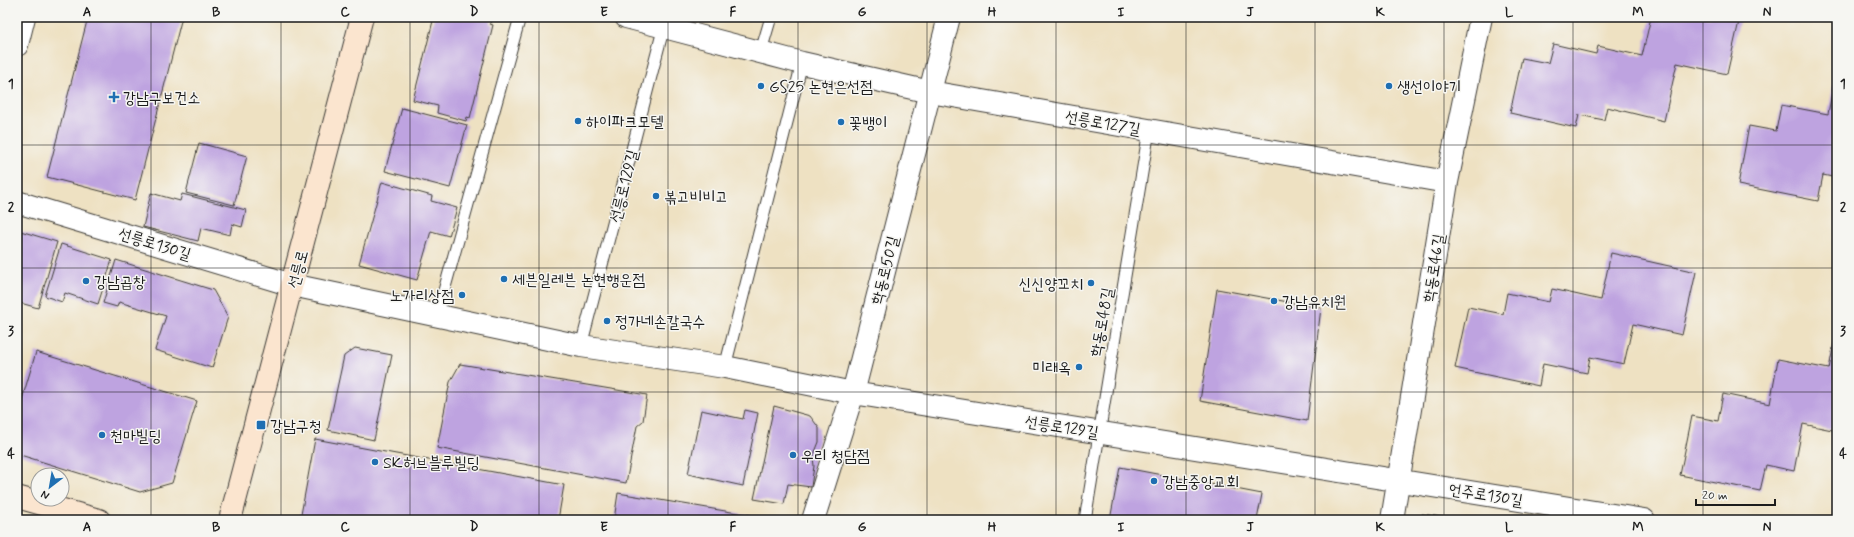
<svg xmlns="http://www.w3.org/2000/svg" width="1854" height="537" viewBox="0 0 1854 537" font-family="Mynerve,'Poor Story',sans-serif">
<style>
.building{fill:#bea3e0}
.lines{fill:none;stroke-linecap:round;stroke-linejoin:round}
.lane-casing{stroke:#3c3a35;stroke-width:13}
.street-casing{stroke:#3c3a35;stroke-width:24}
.secondary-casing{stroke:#3c3a35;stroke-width:24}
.lane{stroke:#fff;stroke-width:11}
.street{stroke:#fff;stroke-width:22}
.secondary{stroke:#fbe5cf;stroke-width:22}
.grid{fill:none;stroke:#1c1c1c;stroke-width:1;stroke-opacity:0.55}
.poi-dot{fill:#1f6fb2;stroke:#f6f6f2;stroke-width:1.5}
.labels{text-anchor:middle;stroke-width:3;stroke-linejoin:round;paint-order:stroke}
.poi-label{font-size:16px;fill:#1c1c1c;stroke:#f6f6f2;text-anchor:start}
.street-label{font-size:16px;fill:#1c1c1c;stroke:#f6f6f2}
.neatline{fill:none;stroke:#1c1c1c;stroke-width:1.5}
.grid-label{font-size:13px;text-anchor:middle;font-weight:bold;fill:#1c1c1c}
</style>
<rect width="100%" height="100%" fill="#f6f6f2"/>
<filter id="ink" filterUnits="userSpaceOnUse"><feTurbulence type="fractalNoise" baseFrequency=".025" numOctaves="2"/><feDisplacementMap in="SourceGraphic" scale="8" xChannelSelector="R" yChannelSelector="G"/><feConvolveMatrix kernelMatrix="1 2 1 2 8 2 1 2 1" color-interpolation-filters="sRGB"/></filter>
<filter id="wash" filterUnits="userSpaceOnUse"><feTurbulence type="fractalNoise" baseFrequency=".012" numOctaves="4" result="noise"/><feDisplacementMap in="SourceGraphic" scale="16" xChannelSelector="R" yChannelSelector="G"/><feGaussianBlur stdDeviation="0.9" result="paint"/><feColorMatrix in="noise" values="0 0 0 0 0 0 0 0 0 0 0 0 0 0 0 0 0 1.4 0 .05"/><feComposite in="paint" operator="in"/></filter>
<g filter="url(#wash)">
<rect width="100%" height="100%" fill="#eee1c2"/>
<g id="blocks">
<path class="building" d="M88 17H182L135 200 47 177Z
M434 17H491L490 24 493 25 470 118 467 117 466 121 437 113 438 106 413 100Z
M1651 17H1740L1727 74 1677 63 1664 121 1607 107 1604 120 1579 115 1576 128 1510 113 1522 58 1548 63 1553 44 1596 54 1598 46 1642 56Z
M1836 71 1837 178 1823 175 1818 201 1738 185 1749 126 1776 131 1781 105 1828 114Z
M402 108 467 125 450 188 385 171Z
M199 143 247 156 234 205 186 193Z
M382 182 432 196 431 201 457 208 449 236 431 231 417 280 359 264Z
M151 193 180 201 182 194 246 210 242 227 232 224 230 235 201 228 198 241 143 227Z
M17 230 57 242 38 308 17 302Z
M61 244 112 260 98 304 65 293 62 302 45 296Z
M1611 253 1696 272 1682 335 1633 324 1624 364 1590 357 1587 373 1543 364 1539 386 1455 368 1468 307 1503 314 1507 293 1549 302 1552 289 1601 300Z
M116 260 213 290 228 317 212 368 155 350 166 316 119 302 117 307 103 303Z
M1217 289 1321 308 1307 421 1200 401Z
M1836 332 1837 431 1803 424 1794 471 1766 465 1760 491 1680 475 1692 416 1718 421 1723 394 1770 404 1778 359 1829 369Z
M355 348 392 355 374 440 328 430 344 356Z
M36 352 197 401 172 483 140 492 17 454V416Z
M460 364 647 395 643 421 637 426 626 483 437 448 450 382Z
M774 406 810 416 819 428V442L813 457 814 466 811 487 788 484 784 504 754 499Z
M701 410 743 419 745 410 758 413 743 486 688 474Z
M315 439 564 485 558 520H300Z
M1120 467 1262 494 1257 520H1110Z
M618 493 773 519V520H614Z
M1422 514 1454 519V520H1421Z"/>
</g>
</g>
<g filter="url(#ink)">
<use href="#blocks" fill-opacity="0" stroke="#3c3a35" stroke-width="1"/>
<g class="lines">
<g class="lane-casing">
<path id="lane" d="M761 51 771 17
M437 316 520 17
M581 346 664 26
M725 367 802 63
M1085 520 1149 130"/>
</g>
<g class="street-casing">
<path id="street" d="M626 17 802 63 930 92 1447 182
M17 45 24 17
M17 202 292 285 581 346 725 367 853 393 1644 520
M813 520 853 393 949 17
M1392 520 1447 182 1481 17"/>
</g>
<g class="secondary-casing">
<path id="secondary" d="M17 497 99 520
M230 520 362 17"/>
</g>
<use href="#lane" class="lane"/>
<use href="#street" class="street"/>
<use href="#secondary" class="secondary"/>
</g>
</g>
<path class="grid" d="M151 17V520M281 17V520M410 17V520M539 17V520M668 17V520M798 17V520M927 17V520M1056 17V520M1186 17V520M1315 17V520M1444 17V520M1573 17V520M1703 17V520M17 145H1837M17 268H1837M17 392H1837"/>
<g class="poi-dot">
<circle cx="761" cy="86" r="4"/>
<circle cx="1389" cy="86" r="4"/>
<path d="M112 91h4v4h4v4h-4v4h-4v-4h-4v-4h4z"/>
<circle cx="578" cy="121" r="4"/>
<circle cx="841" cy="122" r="4"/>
<circle cx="656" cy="196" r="4"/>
<circle cx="504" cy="279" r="4"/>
<circle cx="86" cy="281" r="4"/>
<circle cx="1091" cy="283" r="4"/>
<circle cx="462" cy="295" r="4"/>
<circle cx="1274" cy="301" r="4"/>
<circle cx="607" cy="321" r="4"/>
<circle cx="1079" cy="367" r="4"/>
<rect x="256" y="420" width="10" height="10" rx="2"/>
<circle cx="102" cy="435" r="4"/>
<circle cx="793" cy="455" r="4"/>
<circle cx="375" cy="462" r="4"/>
<circle cx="1154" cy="481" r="4"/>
</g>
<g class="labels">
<g class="poi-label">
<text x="769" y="92">GS25 논현은선점</text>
<text x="1397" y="92">생선이야기</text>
<text x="123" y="103">강남구보건소</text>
<text x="586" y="127">하이파크모텔</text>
<text x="849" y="128">꽃뱅이</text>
<text x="664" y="202">볶고비비고</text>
<text x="512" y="285">세븐일레븐 논현행운점</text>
<text x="94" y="287">강남곱창</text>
<text x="1083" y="289" text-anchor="end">신신양꼬치</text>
<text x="454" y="301" text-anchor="end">노가리상점</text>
<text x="1282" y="307">강남유치원</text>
<text x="615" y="327">정가네손칼국수</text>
<text x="1071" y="373" text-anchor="end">미래옥</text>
<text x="270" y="431">강남구청</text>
<text x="110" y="441">천마빌딩</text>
<text x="801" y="461">우리 청담점</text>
<text x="383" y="468">SK허브블루빌딩</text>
<text x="1162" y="487">강남중앙교회</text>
</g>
<g class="street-label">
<text transform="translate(1103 122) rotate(10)" y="6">선릉로127길</text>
<text transform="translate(623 186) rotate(-76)" y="6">선릉로129길</text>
<text transform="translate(155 243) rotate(17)" y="6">선릉로130길</text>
<text transform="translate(1433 268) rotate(-81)" y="6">학동로46길</text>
<text transform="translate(297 269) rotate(-75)" y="6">선릉로</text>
<text transform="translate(884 270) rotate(-76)" y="6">학동로50길</text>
<text transform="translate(1101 322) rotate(-80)" y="6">학동로48길</text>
<text transform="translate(1062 426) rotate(9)" y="6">선릉로129길</text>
<text transform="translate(1486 494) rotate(9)" y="6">언주로130길</text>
</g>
</g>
<rect width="1854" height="537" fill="none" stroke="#f6f6f2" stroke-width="44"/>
<g transform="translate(50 487) rotate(211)"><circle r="19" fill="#f6f6f2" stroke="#9f9f9c"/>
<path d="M0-3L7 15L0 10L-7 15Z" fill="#1f6fb2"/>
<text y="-6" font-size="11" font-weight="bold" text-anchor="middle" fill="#1c1c1c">N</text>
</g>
<path d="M1696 499v6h79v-6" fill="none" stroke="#1c1c1c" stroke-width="2"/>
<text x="1702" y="499" font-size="12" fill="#1c1c1c" stroke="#f6f6f2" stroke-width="3" paint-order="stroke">20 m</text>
<rect x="22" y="22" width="1810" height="493" class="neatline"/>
<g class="grid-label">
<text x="87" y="16">A</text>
<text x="216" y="16">B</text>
<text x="345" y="16">C</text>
<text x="474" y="16">D</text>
<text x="604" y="16">E</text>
<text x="733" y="16">F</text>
<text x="862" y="16">G</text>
<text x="992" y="16">H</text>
<text x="1121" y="16">I</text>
<text x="1250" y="16">J</text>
<text x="1380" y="16">K</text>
<text x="1509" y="16">L</text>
<text x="1638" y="16">M</text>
<text x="1767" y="16">N</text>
<text x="11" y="88">1</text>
<text x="1843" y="88">1</text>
<text x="11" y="211">2</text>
<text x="1843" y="211">2</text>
<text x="11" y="335">3</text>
<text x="1843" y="335">3</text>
<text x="11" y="458">4</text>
<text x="1843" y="458">4</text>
<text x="87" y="531">A</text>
<text x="216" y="531">B</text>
<text x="345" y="531">C</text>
<text x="474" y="531">D</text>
<text x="604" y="531">E</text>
<text x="733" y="531">F</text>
<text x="862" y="531">G</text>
<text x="992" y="531">H</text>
<text x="1121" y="531">I</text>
<text x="1250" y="531">J</text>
<text x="1380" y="531">K</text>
<text x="1509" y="531">L</text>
<text x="1638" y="531">M</text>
<text x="1767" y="531">N</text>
</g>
</svg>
